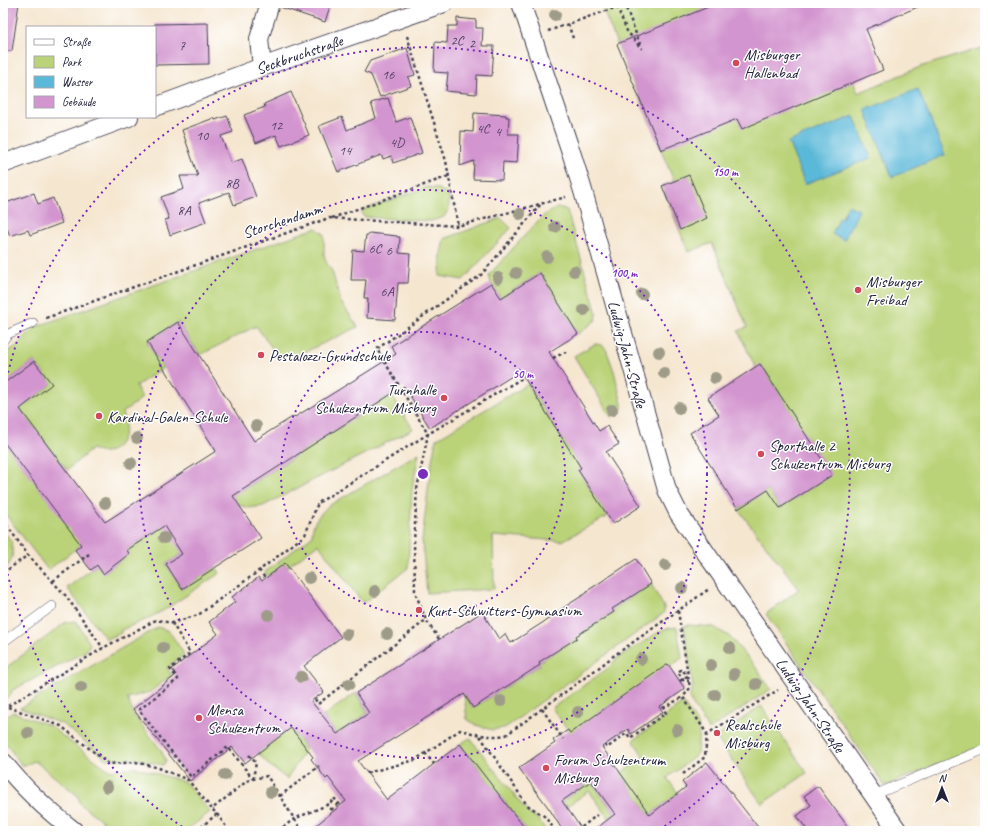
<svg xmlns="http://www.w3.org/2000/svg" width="988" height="834" viewBox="0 0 988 834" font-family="Caveat,sans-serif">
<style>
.green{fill:#bad378;stroke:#6e7a5a}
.water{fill:#5ab8d8;stroke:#3e6d8a}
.building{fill:#d395cf}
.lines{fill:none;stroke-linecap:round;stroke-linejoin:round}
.service-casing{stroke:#423f51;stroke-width:10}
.minor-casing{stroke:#423f51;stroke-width:20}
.path{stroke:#423f51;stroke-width:2.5;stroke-dasharray:3 3;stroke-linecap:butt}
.service{stroke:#fff;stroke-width:9}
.minor{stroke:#fff;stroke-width:18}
.tree{fill:#9e9c89}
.ring{fill:none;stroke:#7b2cbf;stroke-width:2;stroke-dasharray:2 4}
.poi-dot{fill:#d1495b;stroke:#fff;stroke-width:1.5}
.labels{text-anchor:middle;stroke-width:3;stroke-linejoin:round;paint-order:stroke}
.number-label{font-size:14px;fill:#4e3f60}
.street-label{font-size:16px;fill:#22223b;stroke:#fff}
.poi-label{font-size:16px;fill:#22223b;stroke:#fff;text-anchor:start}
.centre{fill:#7b2cbf;stroke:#fff;stroke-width:2}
.ring-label{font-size:12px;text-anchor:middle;font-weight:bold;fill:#7b2cbf;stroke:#fff;stroke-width:3;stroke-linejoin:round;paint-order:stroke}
</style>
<rect width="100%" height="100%" fill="#fff"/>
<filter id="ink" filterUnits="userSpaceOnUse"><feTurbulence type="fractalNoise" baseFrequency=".025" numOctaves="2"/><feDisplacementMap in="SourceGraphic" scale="8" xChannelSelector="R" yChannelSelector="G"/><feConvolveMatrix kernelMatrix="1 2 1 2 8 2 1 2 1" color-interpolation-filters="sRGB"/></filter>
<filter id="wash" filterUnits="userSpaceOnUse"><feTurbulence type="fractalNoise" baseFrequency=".012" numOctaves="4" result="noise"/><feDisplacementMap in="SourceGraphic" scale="16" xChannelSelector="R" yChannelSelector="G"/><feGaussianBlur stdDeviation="0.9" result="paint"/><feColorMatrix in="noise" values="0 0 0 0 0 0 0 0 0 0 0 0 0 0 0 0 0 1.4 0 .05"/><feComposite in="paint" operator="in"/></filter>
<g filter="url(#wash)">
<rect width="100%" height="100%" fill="#f5e6cf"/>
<path class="green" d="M600 3H851L824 10 858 93 920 67 985 47V745L885 786 766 614 799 589 738 509 768 490 780 508 831 475 761 365 756 368 738 331 747 327 712 243 688 252 662 186 674 181Z
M428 187 439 189 448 194 449 199V209L444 217 431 221 365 217 362 215V212L363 210Z
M557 208H562L567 210 597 314 596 320 578 334 540 273 501 298 491 283 489 275 536 223 547 213Z
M501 218 511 228 463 280 440 276 441 253 444 239Z
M316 228 324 234V254L326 262 332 271 341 302 358 327 305 352 293 357 278 356 256 326 200 355 178 322 147 342 163 368 136 386 142 398 122 413C123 416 124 419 125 422 126 435 119 452 104 452 100 453 96 451 92 449L67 470 20 409 52 384 34 361 3 384V354L14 348 35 327Z
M595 344 602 345 606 349 614 371 622 404V409L611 417 574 356Z
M528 384 581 468 578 470 608 516 562 541 493 536 494 589 427 593 422 541 430 472 436 439Z
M391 394 413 429 263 506 248 508 230 501 237 479 243 490Z
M3 441 82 544 48 570 3 511Z
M419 453 412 489 408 568 363 603 318 544 287 567 285 564 268 576 265 572 312 536C312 521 319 516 328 506Z
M201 502 182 554 166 564 182 589 216 567 220 573 166 609 145 620 121 630V633L106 639 67 588 97 565 104 573 129 554 127 550Z
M3 531C6 534 9 538 11 541 15 552 12 564 3 571Z
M651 584 664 607V613L505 728 492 730 476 725 467 719 464 694 473 708 540 665 539 662 577 638 576 636 614 612 612 609Z
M76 621 90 644 86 651 11 691 12 694 3 700V670L66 622Z
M689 625 714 627 730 637 754 665 771 689 709 730 689 699 693 687 684 626Z
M158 627 169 631 184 654 167 668 172 675 150 692 127 698 134 715 161 750 166 761 163 765 136 759H106L64 725 20 708Z
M677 627 682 658 670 667 668 665 571 734 552 708 611 666 616 659 664 629Z
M261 690 306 749 287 779 270 766 258 753 277 738Z
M356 693 368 713 337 734 323 716Z
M683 703 698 724 699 732 697 755 667 778 678 793 650 815 620 773 644 757 633 740 666 717 665 716Z
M761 706 807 773 762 804 716 737Z
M13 712 51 726 61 735 109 770 135 767 185 782 210 812 186 831H97L104 822 80 804 78 796 35 761 22 766 3 739V718Z
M470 738 529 814 536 817 547 831H527L460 744Z
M591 781 615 814 609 818 589 791 566 807 562 801Z"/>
<path class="water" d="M918 89 945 155 892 177 865 110Z
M854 116 871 158 805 184 788 142Z
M848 205 859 210 852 225H851L844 240 832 234 840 217 842 218Z"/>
<g id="blocks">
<path class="building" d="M3 3H19L12 51H3Z
M280 3H331L325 22 280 7Z
M718 3H927L866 29 883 70 742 129 737 119 661 150 617 44Z
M457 18 476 20V28H483L482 46H494L492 76 477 75 476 94 446 91 448 73 434 72 435 42 447 43 448 26H457Z
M208 23 209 64 155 65V24Z
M407 48 415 75 408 77 411 86 380 97 371 75 364 72 370 61Z
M291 92 309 135 281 146 276 135 256 143 244 115 265 107 264 104Z
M388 98 396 122 410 117 422 153 393 163 391 156 383 159 381 155 338 172 319 126 342 117 347 130 376 118 371 103Z
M474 113 506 115V117H509L508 134H519L517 163 503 162 502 180 473 179 474 161 460 166 461 131 473 132Z
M227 116 233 132 221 136 231 163 242 159 256 197 234 205 229 192 199 203 206 222 170 235 165 220 169 219 161 197 184 189 180 176H198L182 130 214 118 215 120Z
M689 175 707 218 680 230 662 186Z
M34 193 38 204 53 198 62 223 30 235 28 230 10 236 3 217V204Z
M369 233 397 236V237H400L399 253 410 254 408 283H398L395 320 367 318 368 298H364L366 280H351L353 250 364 251 366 235H369Z
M540 273 578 334 549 352 599 431 607 426 619 444 606 452 641 506 613 524 578 470 581 468 520 371 430 428 404 386 233 496 261 538 182 589 166 564 182 554 164 526 127 550 129 554 103 574 97 565 91 570 75 550 81 545 3 441V384L34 361 52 384 20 409 105 522 216 451 147 342 178 322 254 441 294 416 295 417 396 354 391 346 491 283 501 298Z
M760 364 832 475 780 508 768 490 738 509 690 433 719 415 708 398Z
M636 559 651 584 612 609 614 612 576 636 577 638 539 662 540 665 473 708 464 694 358 761 387 800 460 744 527 831H309L346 801 328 777 326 779 311 759 313 757 291 728 245 763 232 747 190 781 133 709 176 675 172 669 218 634 209 622 235 602 232 597 259 577 262 581 285 563 341 637 304 666 324 692 311 701 337 734 369 713 356 693 482 612 499 639 505 634 511 643 550 618 549 617 588 592 587 591Z
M668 664 685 689 659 707 663 712 631 734 628 729 602 747 650 815 686 787 682 782 707 762 761 831H593L615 814 591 781 562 801 583 831H563L550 810 519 768 555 743 553 740 568 730 570 733Z
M818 786 826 797 851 831H808L797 816 811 805 804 796Z"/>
</g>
</g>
<g filter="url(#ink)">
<use href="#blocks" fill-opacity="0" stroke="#423f51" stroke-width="1"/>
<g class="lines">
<g class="service-casing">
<path id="service" d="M3 340 8 334 33 323
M3 642 52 606
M874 797 881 792 985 749"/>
</g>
<g class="minor-casing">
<path id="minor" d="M521 3 572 155 583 191 667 490 679 514 898 831
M262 67 259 39 270 3
M155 107 262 67 444 3
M3 164 129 117
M3 762C24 789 47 810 74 831"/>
</g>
<path class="path" d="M624 3 642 49
M617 7 627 31 640 47
M568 24 574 41
M548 31 629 3
M407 36 446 161 458 226
M332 218 449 176
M46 318 329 218 458 226 566 197
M553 358 566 352
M3 520 28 555 66 596 103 648
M259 570 265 578
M3 573 28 555
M53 581 89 554
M678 611 690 688 683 697 707 734 778 690
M172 623 190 653 170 669 178 679 139 710 191 777 228 747 253 779
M439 639 426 620 415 592 414 542 417 489 428 434 524 377
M680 681 687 676 682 669 678 672 684 681H689
M315 699 318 704 426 620
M8 707 61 726 109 764 136 762 159 768 188 780 212 809 247 781 253 779 267 776 302 831
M3 709 103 648 156 620 172 623 198 615 252 576 305 535 318 503 428 434 377 349 481 275 541 204
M542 709 563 739
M480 736 527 805 544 816 556 831
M605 745 607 748 627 733 630 738 666 713 663 708 683 697
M425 753 434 764
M249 755 256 763 253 778
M367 773 415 760 460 730C476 734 489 738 506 735L601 666 612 657 709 589
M683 774 705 757 707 734
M280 796 319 766
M334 800 335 799 341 806
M329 804 327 805 331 810
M331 810 339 803
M217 814 229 831
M196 831 217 814 212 809
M278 831 294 819 327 805 335 799
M577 831 597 815"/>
<use href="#service" class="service"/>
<use href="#minor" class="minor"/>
</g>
<g class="tree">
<circle cx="555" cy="15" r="6"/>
<circle cx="520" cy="214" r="6"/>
<circle cx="555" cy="227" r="6"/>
<circle cx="547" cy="257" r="6"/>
<circle cx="574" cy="271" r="6"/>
<circle cx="516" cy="273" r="6"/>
<circle cx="498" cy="278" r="6"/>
<circle cx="642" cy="294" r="6"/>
<circle cx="584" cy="310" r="6"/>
<circle cx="659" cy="352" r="6"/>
<circle cx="664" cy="373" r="6"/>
<circle cx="715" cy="378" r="6"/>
<circle cx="679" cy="408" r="6"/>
<circle cx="612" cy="410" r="6"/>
<circle cx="256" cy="426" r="6"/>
<circle cx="137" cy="438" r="6"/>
<circle cx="131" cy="463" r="6"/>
<circle cx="105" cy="503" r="6"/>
<circle cx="164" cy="538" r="6"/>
<circle cx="665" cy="565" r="6"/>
<circle cx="309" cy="578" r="6"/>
<circle cx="682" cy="588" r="6"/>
<circle cx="375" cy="591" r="6"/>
<circle cx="268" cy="615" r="6"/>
<circle cx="347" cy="634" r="6"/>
<circle cx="387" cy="634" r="6"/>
<circle cx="163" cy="648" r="6"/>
<circle cx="730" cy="648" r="6"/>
<circle cx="641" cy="659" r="6"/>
<circle cx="711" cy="665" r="6"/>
<circle cx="734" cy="674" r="6"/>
<circle cx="301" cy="677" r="6"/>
<circle cx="349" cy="684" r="6"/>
<circle cx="756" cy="684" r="6"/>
<circle cx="81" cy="687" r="6"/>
<circle cx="715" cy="695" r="6"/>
<circle cx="501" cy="701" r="6"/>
<circle cx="578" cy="712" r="6"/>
<circle cx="677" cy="730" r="6"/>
<circle cx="28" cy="733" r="6"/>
<circle cx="225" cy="775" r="6"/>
<circle cx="107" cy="787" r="6"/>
<circle cx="271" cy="792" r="6"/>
</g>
</g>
<g class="ring">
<circle cx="423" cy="474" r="142"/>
<circle cx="423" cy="474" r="284"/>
<path d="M187 830A427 427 0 0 1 3 552M3 396A427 427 0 1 1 659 830"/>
</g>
<g class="poi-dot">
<circle cx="736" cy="63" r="4"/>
<circle cx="858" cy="290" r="4"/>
<circle cx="261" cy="355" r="4"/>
<circle cx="444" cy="398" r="4"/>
<circle cx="99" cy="416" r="4"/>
<circle cx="761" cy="454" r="4"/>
<circle cx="419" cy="610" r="4"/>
<circle cx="199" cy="718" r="4"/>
<circle cx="717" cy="733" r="4"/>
<circle cx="546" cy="768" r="4"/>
</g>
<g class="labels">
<g class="number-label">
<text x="457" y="45">2C</text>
<text x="472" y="48">2</text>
<text x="182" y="50">7</text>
<text x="388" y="79">16</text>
<text x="276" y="130">12</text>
<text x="483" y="133">4C</text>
<text x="498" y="136">4</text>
<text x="202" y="140">10</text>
<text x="397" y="147">4D</text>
<text x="345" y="155">14</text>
<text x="232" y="188">8B</text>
<text x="184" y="215">8A</text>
<text x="375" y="253">6C</text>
<text x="389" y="255">6</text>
<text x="387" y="296">6A</text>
</g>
<g class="street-label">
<text transform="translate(299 54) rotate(-19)" y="6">Seckbruchstraße</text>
<text transform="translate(282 220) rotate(-18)" y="6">Storchendamm</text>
<text transform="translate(628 354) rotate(75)" y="6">Ludwig-Jahn-Straße</text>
<text transform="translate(811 705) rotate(56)" y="6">Ludwig-Jahn-Straße</text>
</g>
<g class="poi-label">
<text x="744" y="60">Misburger<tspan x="744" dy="18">Hallenbad</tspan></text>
<text x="866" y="287">Misburger<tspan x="866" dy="18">Freibad</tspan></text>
<text x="269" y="361">Pestalozzi-Grundschule</text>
<text x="436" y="395" text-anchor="end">Turnhalle<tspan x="436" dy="18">Schulzentrum Misburg</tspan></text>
<text x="107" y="422">Kardinal-Galen-Schule</text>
<text x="769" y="451">Sporthalle 2<tspan x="769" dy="18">Schulzentrum Misburg</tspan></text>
<text x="427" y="616">Kurt-Schwitters-Gymnasium</text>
<text x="207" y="715">Mensa<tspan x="207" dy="18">Schulzentrum</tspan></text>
<text x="725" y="730">Realschule<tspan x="725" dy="18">Misburg</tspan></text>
<text x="554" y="765">Forum Schulzentrum<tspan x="554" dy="18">Misburg</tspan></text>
</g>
</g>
<circle cx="423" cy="474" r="6" class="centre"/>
<g class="ring-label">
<text x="725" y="176">150 m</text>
<text x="624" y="277">100 m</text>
<text x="523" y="378">50 m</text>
</g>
<rect width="988" height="834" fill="none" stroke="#fff" stroke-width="16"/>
<rect x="26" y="26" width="130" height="92" fill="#ffffff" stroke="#a7a7b1"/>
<rect x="34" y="39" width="20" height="6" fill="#ffffff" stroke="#a7a7b1"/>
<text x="62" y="46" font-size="12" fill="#22223b">Straße</text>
<rect x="34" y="56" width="20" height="12" fill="#bad378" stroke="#a7a7b1"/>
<text x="62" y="66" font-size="12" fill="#22223b">Park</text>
<rect x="34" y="76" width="20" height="12" fill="#5ab8d8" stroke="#a7a7b1"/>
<text x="62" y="86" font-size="12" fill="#22223b">Wasser</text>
<rect x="34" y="96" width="20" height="12" fill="#d395cf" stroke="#a7a7b1"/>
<text x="62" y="106" font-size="12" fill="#22223b">Gebäude</text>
<g transform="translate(942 788)" stroke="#ffffff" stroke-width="3" paint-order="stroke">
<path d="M0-3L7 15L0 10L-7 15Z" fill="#22223b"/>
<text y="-6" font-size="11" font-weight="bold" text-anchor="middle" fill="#22223b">N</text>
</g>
</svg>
